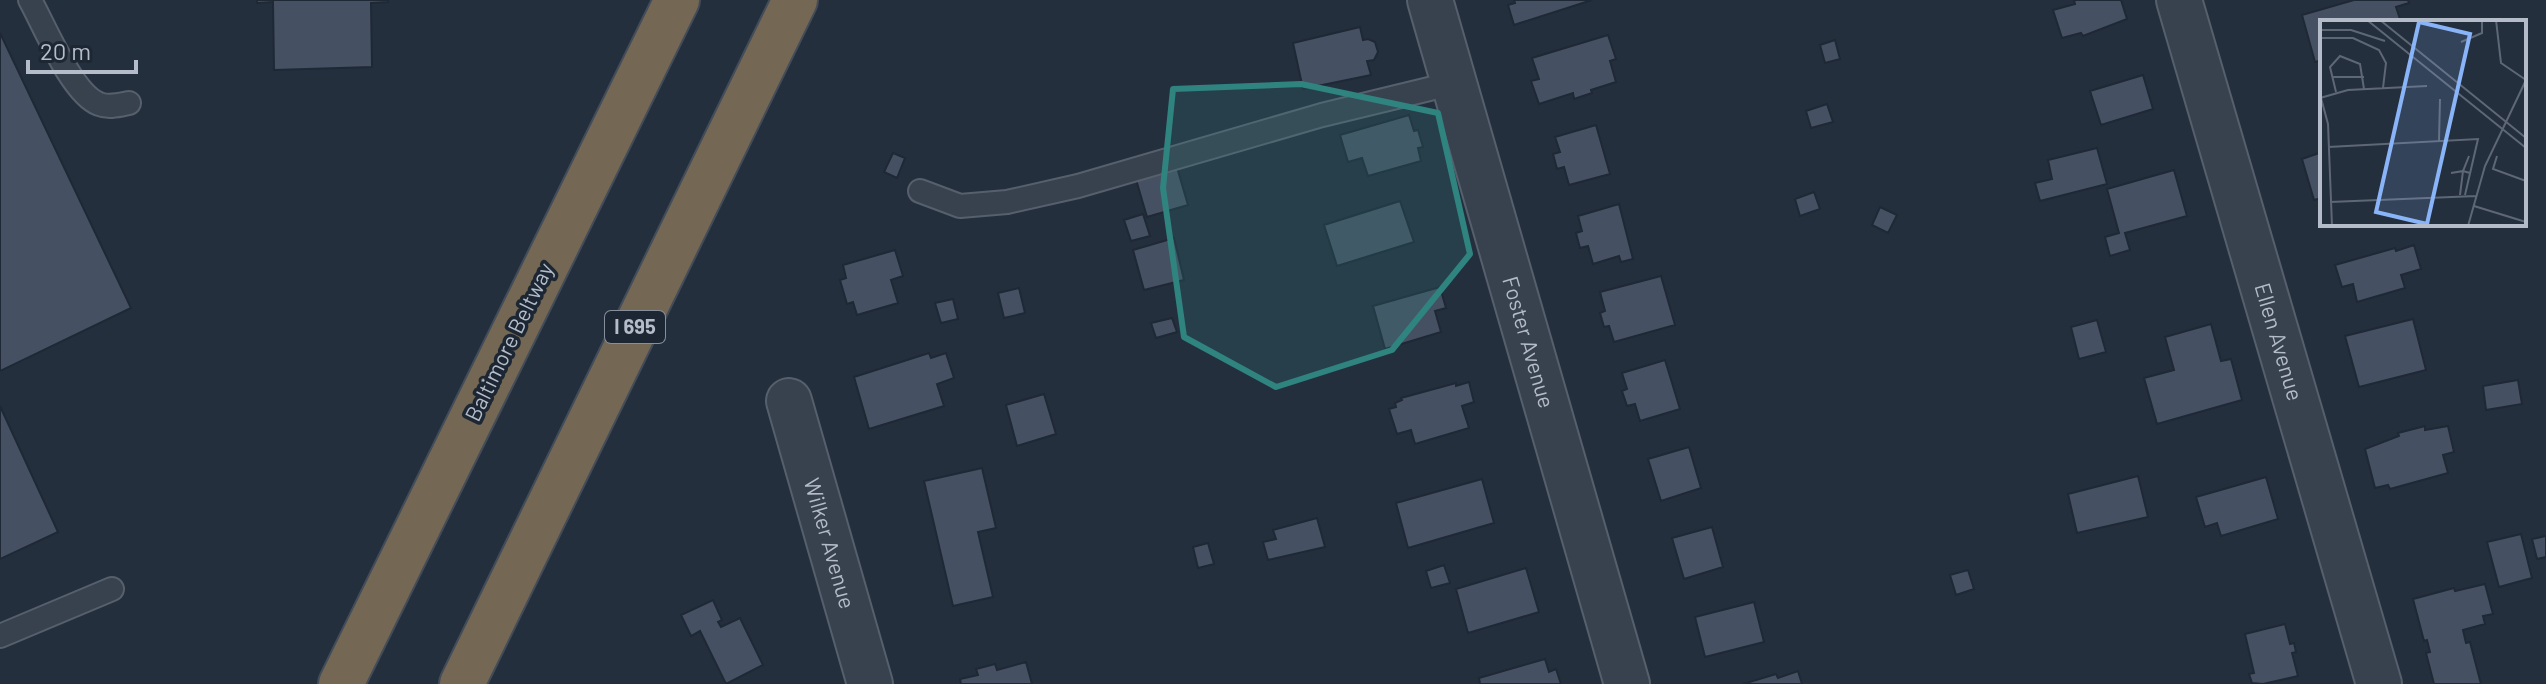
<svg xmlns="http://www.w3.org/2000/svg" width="2546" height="684" viewBox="0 0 2546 684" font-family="Barlow,sans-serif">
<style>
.building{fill:#455162;stroke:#1f2835;stroke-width:2}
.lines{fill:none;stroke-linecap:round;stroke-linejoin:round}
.service-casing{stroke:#565f6c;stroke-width:26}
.minor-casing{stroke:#565f6c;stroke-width:48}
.motorway-casing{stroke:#434c59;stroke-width:48}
.service{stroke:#38414e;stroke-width:22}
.minor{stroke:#38414e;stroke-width:44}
.motorway{stroke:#746855;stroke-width:44}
.marked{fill:#308480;fill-opacity:0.2;stroke:#308480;stroke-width:6;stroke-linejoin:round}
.labels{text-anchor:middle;stroke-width:7;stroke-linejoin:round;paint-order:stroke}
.shield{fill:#1d2633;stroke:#878f9c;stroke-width:2}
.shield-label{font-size:20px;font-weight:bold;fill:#b4bcc9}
.street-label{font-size:22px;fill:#b4bcc9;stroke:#1d2633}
.inset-road{fill:none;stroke:#5e6776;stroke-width:2}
.view{fill:#8ab4f8;fill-opacity:0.15;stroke:#8ab4f8;stroke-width:4}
.inset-edge{fill:none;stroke:#b4bcc9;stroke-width:4}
</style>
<rect width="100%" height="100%" fill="#242f3e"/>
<path class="building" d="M257 0H388V2L371 3 372 67 274 70 273 2 257 3Z
M1514 0H1592L1514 25 1508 5 1515 3Z
M2074 0H2121L2127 19 2083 36 2081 33 2062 38 2053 10 2075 4Z
M2354 0H2408L2409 3 2396 7 2401 22H2322V60L2315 62 2302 15Z
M1360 27 1363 40 1368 39 1375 42 1378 52 1374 60 1367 61 1371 75 1303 89 1293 43Z
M0 33 131 308 0 371Z
M1608 35 1616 59 1610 61 1616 82 1591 90 1592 93 1574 99 1573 93 1539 104 1531 81 1539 79 1532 58Z
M1835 40 1840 59 1825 63 1820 45Z
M2143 75 2153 109 2101 125 2090 91Z
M1827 104 1833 122 1811 128 1806 111Z
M1409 115 1414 131 1418 130 1423 147 1418 148 1421 161 1368 176 1362 158 1348 162 1340 135Z
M1596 125 1610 174 1569 185 1564 167 1557 169 1553 154 1560 152 1555 137Z
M2097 148 2107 184 2040 201 2035 183 2052 179 2048 160Z
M2322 152V198L2314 200 2302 159Z
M893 153 905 158 897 178 884 172Z
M1176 164 1188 205 1147 217 1135 176Z
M2174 170 2187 216 2125 233 2130 250 2110 256 2105 237 2119 233 2107 189Z
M1814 192 1820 209 1800 216 1795 199Z
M1400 201 1414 242 1337 266 1324 225Z
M1619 204 1633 259 1621 262 1619 256 1593 264 1588 246 1580 248 1576 233 1582 231 1578 216Z
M1880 207 1897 215 1888 233 1872 225Z
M1143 214 1150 236 1131 241 1124 220Z
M1174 238 1184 280 1144 290 1133 250Z
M2414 245 2421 269 2401 275 2405 288 2357 302 2353 284 2342 287 2335 265 2395 248 2396 251Z
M895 250 903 276 891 280 898 303 857 315 853 302 847 304 840 280 846 278 843 265Z
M1661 276 1675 325 1614 342 1609 326 1604 327 1600 313 1605 311 1600 292Z
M1440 287 1446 308 1435 311 1441 332 1385 349 1373 306Z
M1019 288 1025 313 1004 318 998 293Z
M953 299 958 319 941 323 935 303Z
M1172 318 1177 332 1156 338 1151 323Z
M2413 319 2426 370 2359 387 2345 336Z
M2097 320 2106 352 2079 359 2071 327Z
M2211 324 2221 361 2231 359 2242 400 2157 424 2144 378 2174 370 2165 337Z
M929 353 931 358 946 353 954 378 937 384 944 406 869 429 854 377Z
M1665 360 1680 409 1640 421 1635 404 1627 406 1622 391 1627 389 1622 373Z
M2518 380 2522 404 2486 410 2483 386Z
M1469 382 1474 402 1462 406 1469 428 1415 444 1411 430 1397 434 1389 409 1396 407 1395 403 1402 400 1401 398 1456 383V386Z
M1044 394 1056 434 1017 446 1006 405Z
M0 406 58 532 0 559Z
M2425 426V430L2448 426 2454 452 2443 455 2448 473 2390 489 2388 485 2375 488 2365 449 2399 436 2398 433Z
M1689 447 1701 488 1661 501 1648 459Z
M982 468 996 528 978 532 993 597 953 606 924 481Z
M2138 476 2148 517 2077 533 2068 494Z
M2266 477 2278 519 2221 536 2217 523 2205 527 2196 497Z
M1482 479 1494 523 1408 548 1396 503Z
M1317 518 1325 547 1268 560 1263 542 1276 539 1273 530Z
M1712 527 1723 567 1684 579 1672 538Z
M2521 534 2532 578 2499 587 2487 542Z
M2546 536V557L2537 559 2532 539Z
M1208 543 1214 564 1198 568 1193 547Z
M1444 565 1450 583 1431 588 1426 571Z
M1526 568 1539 612 1468 633 1456 589Z
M1968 570 1974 589 1956 595 1950 575Z
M2485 584 2493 614 2483 616 2485 624 2463 630 2466 643 2470 642 2481 684H2434L2426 653 2430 652 2427 640 2424 641 2413 599 2454 588 2455 591Z
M713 600 722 620 718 622 721 627 740 618 763 665 726 684 700 631 691 636 681 615Z
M1754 602 1764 642 1705 657 1695 617Z
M2285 624 2290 644 2294 643 2296 652 2292 653 2298 676 2263 684 2252 683 2249 674 2254 673 2245 634Z
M1545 659 1549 672 1556 669 1561 684H1480L1479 678Z
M1026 662 1032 684H961L960 679 978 675 976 669 995 664 997 670Z
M1798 671 1802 684H1743L1776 674 1778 678Z"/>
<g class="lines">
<g class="service-casing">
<path id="service" d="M30 0C44 25 72 94 99 104 109 108 119 105 129 103
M920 191 960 206 1007 202 1078 186 1322 115 1454 83
M0 636 112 589"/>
</g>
<g class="minor-casing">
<g id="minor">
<path id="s1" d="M1430 0 1627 684"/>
<path id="s2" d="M2179 0 2379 684"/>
<path id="s3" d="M789 401 870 684"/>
</g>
</g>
<g class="motorway-casing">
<path id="motorway" d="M341 684 677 0
M462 684 795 0"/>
</g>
<use href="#service" class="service"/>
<use href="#minor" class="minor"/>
<use href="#motorway" class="motorway"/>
</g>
<path class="marked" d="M1301 84 1438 113 1470 254 1392 350 1276 387 1184 337 1163 188 1173 89Z"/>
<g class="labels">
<rect class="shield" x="605" y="311" width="60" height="32" rx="6"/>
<g class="shield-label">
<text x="635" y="334">I 695</text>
</g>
<g class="street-label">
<text transform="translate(509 342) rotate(-64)" y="8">Baltimore Beltway</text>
<text dy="8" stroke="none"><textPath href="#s1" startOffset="356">Foster Avenue</textPath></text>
<text dy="8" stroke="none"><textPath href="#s2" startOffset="356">Ellen Avenue</textPath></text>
<text dy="8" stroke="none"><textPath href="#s3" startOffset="148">Wilker Avenue</textPath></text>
</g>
</g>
<g transform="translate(2320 20)">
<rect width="206" height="206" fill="#242f3e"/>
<path class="inset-road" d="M47 0 206 128M60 0 206 118M0 10H31L65 21M0 18H33L59 30 66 43 63 68M141 22 162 13V0M12 57H44M16 72 10 47 20 36 40 44 44 69M0 78 28 70 107 66M1 78 8 104 12 206M119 121 120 79M8 127 158 119 145 175M177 136 173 149 206 161M131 153 143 151 149 136M140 175 143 151 150 153M10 182 156 176M154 186 206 202M148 206 165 146 206 60 181 43 176 0"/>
<path class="view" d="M99 2 150 14 107 204 56 192Z"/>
<rect width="206" height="206" class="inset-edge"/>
</g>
<path d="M28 60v12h108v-12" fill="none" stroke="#b4bcc9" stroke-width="4"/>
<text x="40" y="60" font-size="24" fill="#b4bcc9" stroke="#1d2633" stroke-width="6" paint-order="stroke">20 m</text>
</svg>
